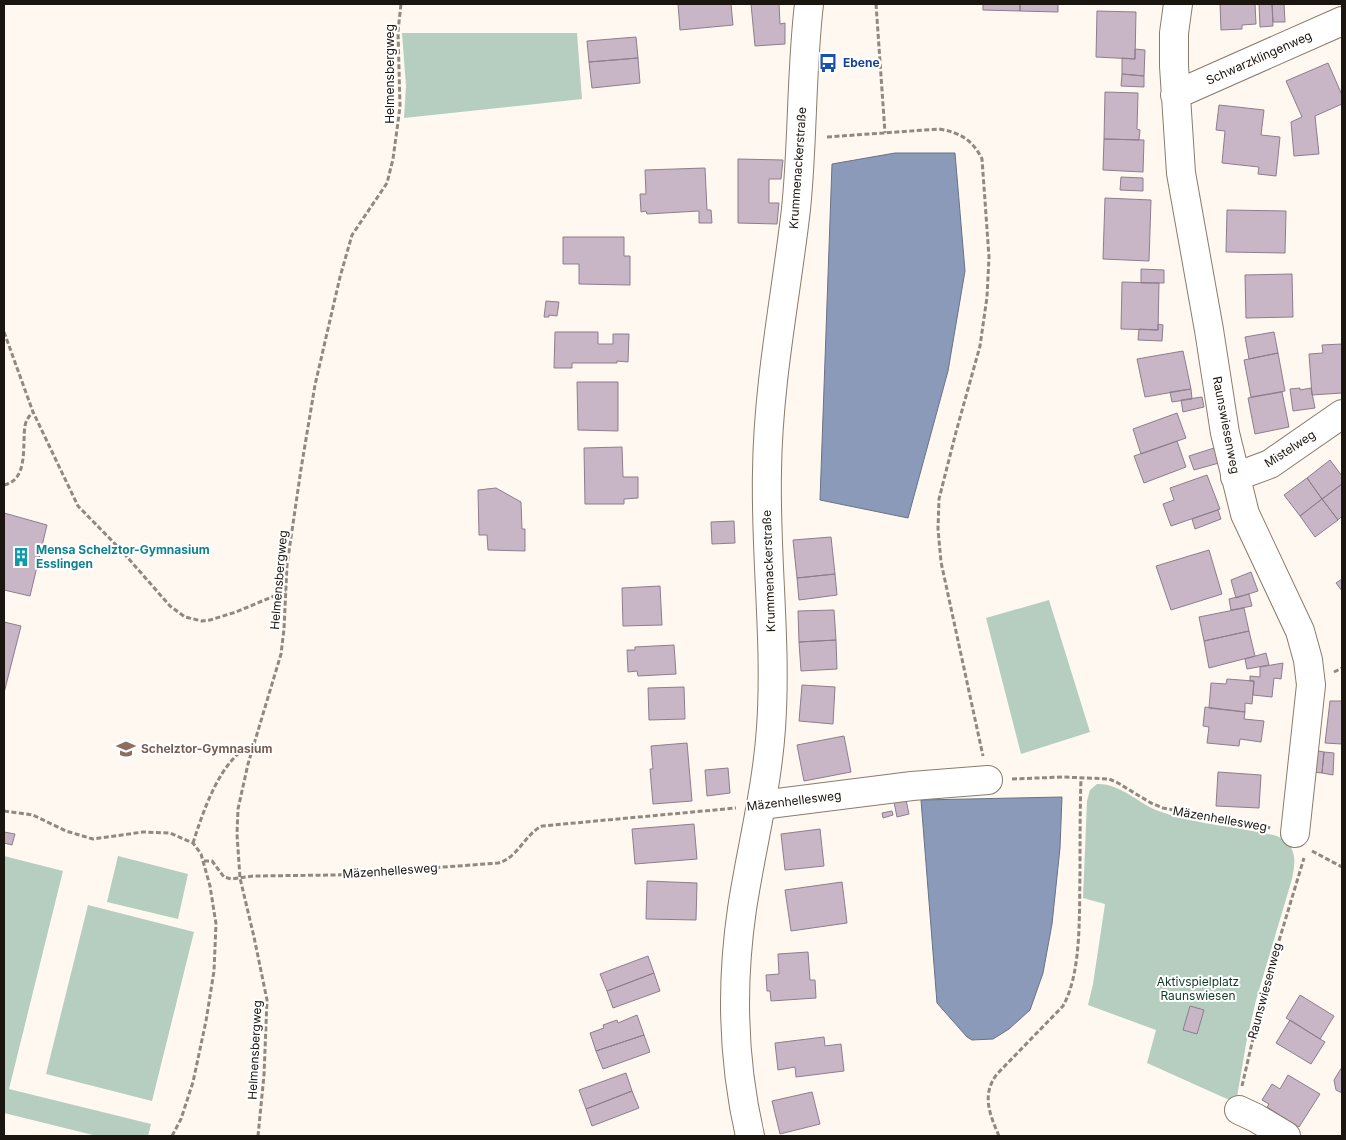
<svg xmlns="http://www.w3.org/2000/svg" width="1346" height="1140" viewBox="0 0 1346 1140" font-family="Inter,sans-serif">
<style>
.green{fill:#b5cebf}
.water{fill:#8b9ab8;stroke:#697285}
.building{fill:#c8b6c6;stroke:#8e7d8c}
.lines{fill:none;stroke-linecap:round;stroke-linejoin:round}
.minor-casing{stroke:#8a7b6c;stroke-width:30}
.major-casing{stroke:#8a7b6c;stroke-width:30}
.path{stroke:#8f8982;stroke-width:3;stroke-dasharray:5 2.5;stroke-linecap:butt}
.minor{stroke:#fff;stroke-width:28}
.major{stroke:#fff;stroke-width:28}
.labels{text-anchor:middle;stroke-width:4;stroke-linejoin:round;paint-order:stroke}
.street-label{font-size:12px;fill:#1b150f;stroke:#fff}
.transit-label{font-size:12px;font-weight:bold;fill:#164399;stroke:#fff;text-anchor:start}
.culture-label{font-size:12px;font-weight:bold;fill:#0d838f;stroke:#fff;text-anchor:start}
.education-label{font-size:12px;font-weight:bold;fill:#785e54;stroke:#fff;text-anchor:start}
.park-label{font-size:12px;fill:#0d3b26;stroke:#fff}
</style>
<rect width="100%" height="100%" fill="#fef8f1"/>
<path class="green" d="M402 33H577L582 99 404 118 406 86Z
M1049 600 1090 732 1021 754 986 618Z
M1097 784C1119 783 1137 802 1156 810 1194 825 1237 826 1277 836 1297 846 1296 859 1292 879L1256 1000 1246 1044 1236 1103 1147 1063 1156 1030 1088 1005 1093 984 1105 904 1083 898 1087 801 1090 790Z
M4 856 63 871 9 1089 151 1124 148 1136H97L4 1113Z
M118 856 188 874 178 919 107 902Z
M88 905 194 932 152 1101 46 1074Z"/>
<path class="water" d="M895 153H955L965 271 948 371 908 518 820 500 832 164Z
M1062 797 1060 848 1052 924 1043 973 1030 1010 1009 1029 993 1039 972 1040 967 1037 937 1003 921 800Z"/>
<path class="building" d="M678 4H731L733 25 680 30Z
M751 4H779L780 24 785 23V44L755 46Z
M983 4H1020V11L983 10Z
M1020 4H1058V12L1020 11Z
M1220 4H1255L1256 24 1242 25V29L1221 30Z
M1259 4H1272L1273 26 1260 27Z
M1272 4H1284L1285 22H1273Z
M1097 11 1136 12 1135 59 1096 57Z
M636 37 638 58 589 62 587 41Z
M1135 49 1145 50 1144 76 1122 74V58L1135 59Z
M638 58 640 83 592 88 589 62Z
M1328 63 1342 95V104L1315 116 1319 154 1294 156 1291 122 1302 117 1286 81Z
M1122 74 1144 76V87L1121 86Z
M1105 92 1138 93 1137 129 1140 130 1139 140 1104 139Z
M1219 105 1264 110 1261 135 1280 137 1276 176 1258 174 1259 167 1222 163 1225 131 1216 130Z
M1104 139 1144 140 1143 172 1103 170Z
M738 159 783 160 781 179H769V203H779L777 224 738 223Z
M705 168 707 210H711L712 223H699V211L647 214 646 211 641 212 640 194H646L645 170Z
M1121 177 1143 178V191L1120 190Z
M1105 198 1151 200 1149 261 1103 259Z
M1227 210 1286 211 1285 253 1226 252Z
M563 237H624V256H630V285L579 284V264H563Z
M1141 269 1164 270V283H1141Z
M1292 274 1293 317 1246 318 1245 275Z
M1122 282 1159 283 1158 330 1121 329Z
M546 301 559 302 557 316 549 315V317H544Z
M1158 324 1163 325 1162 341 1138 340 1139 329 1158 330Z
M555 332H598V344H613V334H629L628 362 617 361V363H572V368H554Z
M1274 332 1278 353 1249 359 1245 337Z
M1342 344V393L1312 395 1309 354 1323 353 1322 345Z
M1183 351 1191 389 1145 397 1137 359Z
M1278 353 1285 391 1251 397 1244 360Z
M577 382H618V431L578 430Z
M1300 388V390L1311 388 1315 408 1293 411 1290 389Z
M1191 389 1192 399 1172 402 1170 392Z
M1282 392 1289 427 1255 434 1248 398Z
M1202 397 1204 407 1183 412 1181 400Z
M1177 413 1186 438 1141 454 1133 429Z
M1177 441 1186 467 1144 483 1134 456Z
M622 447 623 477H638V498L624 499V504H585L584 448Z
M1214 448 1219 463 1194 470 1189 456Z
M1330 460 1342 476V484L1322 499 1307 478Z
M1207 475 1220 509 1171 526 1163 504 1174 500 1170 488Z
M1307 478 1322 499 1300 516 1284 495Z
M1342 484V516L1338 520 1322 499Z
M496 488 521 502 522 529H525V551L488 550 487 535H479L478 490Z
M1322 499 1338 520 1315 537 1300 516Z
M1218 510 1221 519 1195 529 1192 519Z
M4 513 47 525 30 596 4 590Z
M734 521 735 543 712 544 711 522Z
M831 537 835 574 797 578 793 540Z
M1209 550 1222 594 1171 610 1156 566Z
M1251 572 1258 591 1236 598 1231 580Z
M835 574 837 595 799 600 797 578Z
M1342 579V591L1336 583Z
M660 586 662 625 623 626 622 588Z
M1249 594 1252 606 1231 610 1229 599Z
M1244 608 1249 631 1204 641 1199 617Z
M834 610 836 640 799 642 798 611Z
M4 622 21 626 4 693Z
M1249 631 1255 656 1209 668 1204 641Z
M836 640 837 669 801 671 799 642Z
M674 645 676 674 638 676 637 671 628 672 627 650H635V647Z
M1266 653 1269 665 1247 669 1245 659Z
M1283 663 1281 679 1274 678 1272 697 1253 695 1254 681H1250V676L1260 677V667Z
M1227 679 1254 681 1252 704 1245 703V712L1209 708 1211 683 1226 684Z
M802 685 835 687 833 724 799 721Z
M684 687 685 719 649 720 648 688Z
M1330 701H1342V744L1325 743Z
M1205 707 1245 712 1244 719 1264 721 1261 742 1240 739 1239 746 1207 743 1209 727 1203 726Z
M844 736 851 772 804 781 797 745Z
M687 743 692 801 653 804 650 769H653L651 746Z
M1313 750 1324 752 1322 773 1311 772Z
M1324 752 1334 753 1333 775 1322 773Z
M728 768 730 793 707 796 705 770Z
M1218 772 1261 775 1259 808 1216 806Z
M906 800 909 814 897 817 894 802Z
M892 811 893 815 883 818 882 813Z
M694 824 697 859 635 864 632 829Z
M820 829 824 866 785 870 781 834Z
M4 832 15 834 12 845 4 843Z
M647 881 697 883 696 920 646 919Z
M842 882 847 923 791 931 785 890Z
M808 952 810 980H815L816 998 771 1001 770 991H767L766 975 779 974 778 954Z
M648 956 654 973 607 991 600 974Z
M654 973 660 991 613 1008 607 991Z
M1300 995 1334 1016 1320 1039 1286 1018Z
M1190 1006 1204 1010 1197 1034 1183 1030Z
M637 1015 644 1035 596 1051 590 1033 604 1028 603 1025 617 1020 618 1023Z
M1290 1020 1325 1042 1311 1064 1276 1043Z
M644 1035 650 1052 603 1069 596 1051Z
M824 1037 825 1046 841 1044 844 1071 796 1077 795 1067 778 1070 775 1043Z
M1342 1067V1093L1336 1090 1334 1080Z
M626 1073 632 1091 586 1109 579 1090Z
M1288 1075 1320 1094 1299 1127 1267 1107 1269 1104 1262 1100 1272 1084 1280 1089Z
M632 1091 639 1108 592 1126 586 1109Z
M812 1092 820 1124 780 1134 772 1101Z"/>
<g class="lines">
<g class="minor-casing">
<path id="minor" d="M1178 4 1174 33V66L1181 173 1209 330 1225 433 1245 514 1300 631 1308 660 1311 685 1295 833
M1175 95 1342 21
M1235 477 1270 464 1342 414
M761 805 912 786 988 780
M1239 1110 1256 1118 1286 1136"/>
</g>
<g class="major-casing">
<path id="major" d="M750 1136C733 1062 731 984 742 909 751 849 767 789 771 728 777 642 765 557 767 471 768 383 786 296 796 209 803 141 801 72 809 4"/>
</g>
<path class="path" d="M876 4 885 133
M827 137 939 129C959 132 973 140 982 159L989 257 987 297 980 346 956 432 939 499 938 529 941 562 983 756
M4 332 33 412 78 506 121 550 170 606 185 617 202 621 210 620 236 612 286 591
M4 485C29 480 22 444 25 426 26 420 29 416 33 412
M1334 672 1342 668
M1012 779 1063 777 1109 779 1118 783 1151 803 1163 808 1271 828
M4 811 33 815 66 831 93 839 143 832 170 833 193 843 201 854 210 886 216 924 214 971 206 1021 193 1082 181 1119 172 1136
M193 843C203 812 221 756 254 744
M1312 851 1342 867
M204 861H212L224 877 231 879 253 876 337 875 498 863C517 859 525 834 542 826L736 808
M1242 1086 1265 987 1304 858
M258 1136 264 1075 267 1000 254 937 240 878 237 834 238 809 248 764 281 654 284 629 287 565 301 469 315 385 340 277 352 235 387 183 393 159 400 107 398 31 401 4
M999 1136C990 1115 981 1095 997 1074L1063 1006C1082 972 1079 913 1080 874 1080 842 1080 810 1081 778"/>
<use href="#minor" class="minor"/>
<use href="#major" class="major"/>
</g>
<defs>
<g id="bus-bare" transform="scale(1.5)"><path d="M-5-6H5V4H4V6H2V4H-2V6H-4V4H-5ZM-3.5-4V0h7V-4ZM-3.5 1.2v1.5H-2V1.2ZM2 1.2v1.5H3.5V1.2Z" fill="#1a4fb4" stroke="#fff" stroke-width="2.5" paint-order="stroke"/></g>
<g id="building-bare" transform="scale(1.5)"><path d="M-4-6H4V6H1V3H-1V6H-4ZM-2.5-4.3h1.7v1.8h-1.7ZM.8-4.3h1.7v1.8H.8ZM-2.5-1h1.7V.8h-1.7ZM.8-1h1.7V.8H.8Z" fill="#0f9aa8" stroke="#fff" stroke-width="2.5" paint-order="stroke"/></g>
<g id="school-bare" transform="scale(1.5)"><path d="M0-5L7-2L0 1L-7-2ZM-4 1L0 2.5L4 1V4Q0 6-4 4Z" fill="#8d6e63" stroke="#fff" stroke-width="2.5" paint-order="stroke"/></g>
</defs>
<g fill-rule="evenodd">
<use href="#bus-bare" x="828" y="63"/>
<use href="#building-bare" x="21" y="557"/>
<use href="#school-bare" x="126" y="749"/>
</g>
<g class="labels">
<g class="street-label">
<text transform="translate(1259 58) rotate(-24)" y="4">Schwarzklingenweg</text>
<text transform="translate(390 74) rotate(-90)" y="4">Helmensbergweg</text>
<text transform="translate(798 168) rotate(-86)" y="4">Krummenackerstraße</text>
<text transform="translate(1226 425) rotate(79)" y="4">Raunswiesenweg</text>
<text transform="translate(1290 449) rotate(-33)" y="4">Mistelweg</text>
<text transform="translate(769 571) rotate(-92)" y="4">Krummenackerstraße</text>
<text transform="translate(279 580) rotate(-85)" y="4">Helmensbergweg</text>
<text transform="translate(794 801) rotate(-7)" y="4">Mäzenhellesweg</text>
<text transform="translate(1220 819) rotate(10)" y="4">Mäzenhellesweg</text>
<text transform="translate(390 871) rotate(-4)" y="4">Mäzenhellesweg</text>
<text transform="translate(1265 991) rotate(-75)" y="4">Raunswiesenweg</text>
<text transform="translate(255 1050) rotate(-87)" y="4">Helmensbergweg</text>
</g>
<g class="transit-label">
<text x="843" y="67">Ebene</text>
</g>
<g class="culture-label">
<text x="36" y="554">Mensa Schelztor-Gymnasium<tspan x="36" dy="14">Esslingen</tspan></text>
</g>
<g class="education-label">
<text x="141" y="753">Schelztor-Gymnasium</text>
</g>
<g class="park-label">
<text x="1198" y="986">Aktivspielplatz<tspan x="1198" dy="14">Raunswiesen</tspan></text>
</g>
</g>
<rect width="1346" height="1140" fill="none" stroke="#1b150f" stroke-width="10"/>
</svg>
